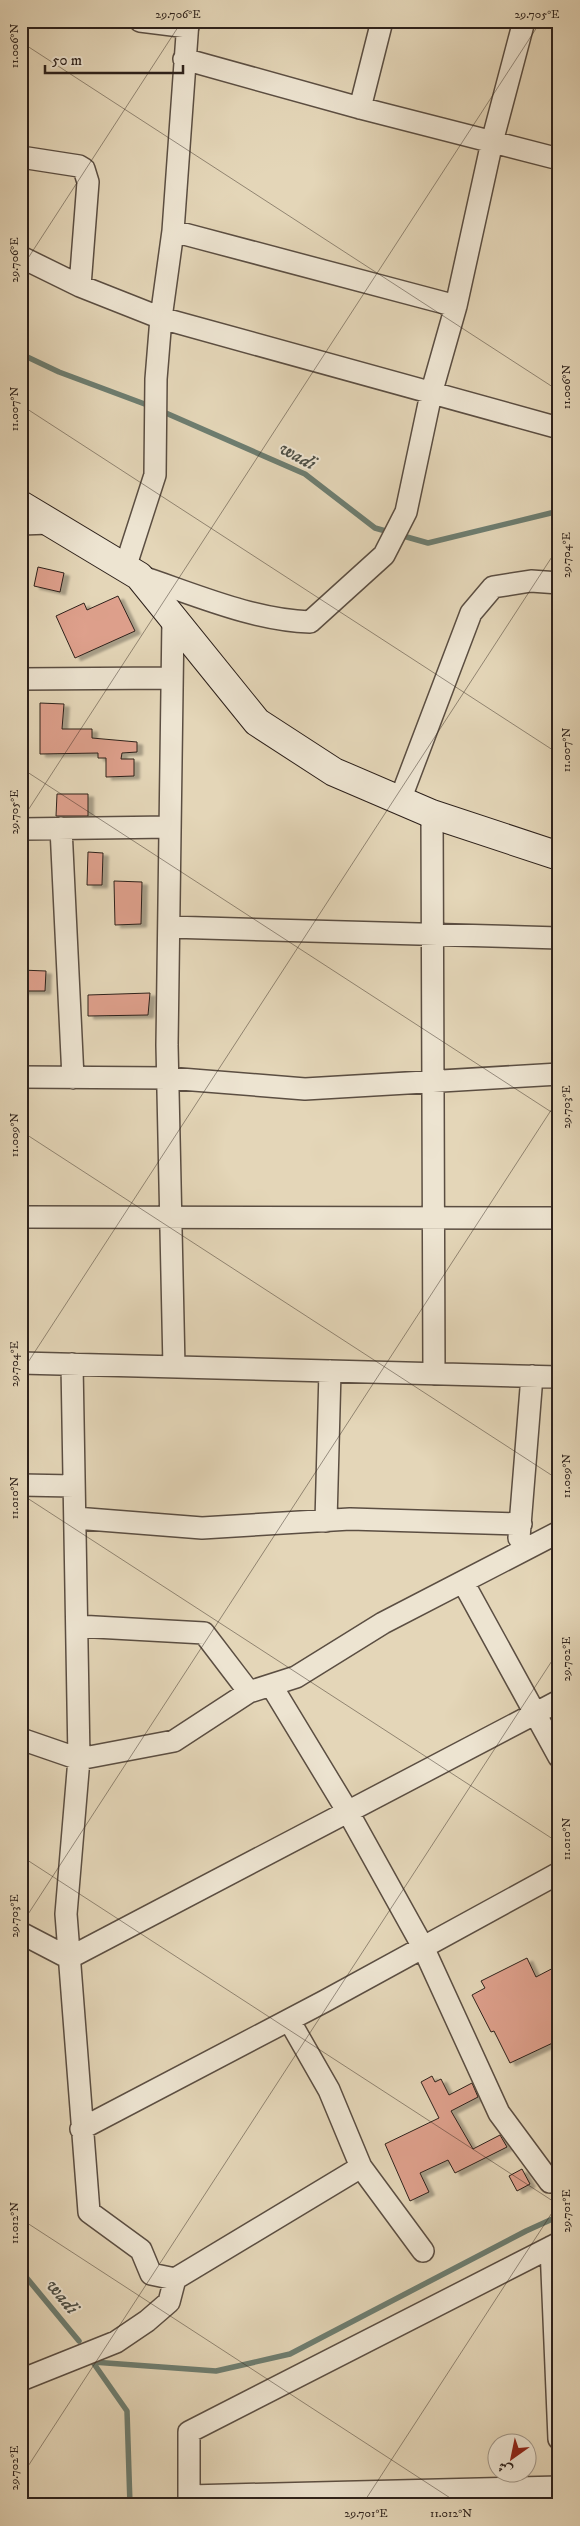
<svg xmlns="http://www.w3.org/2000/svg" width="580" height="2526" viewBox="0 0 580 2526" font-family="'IM FELL DW Pica',Amiri,serif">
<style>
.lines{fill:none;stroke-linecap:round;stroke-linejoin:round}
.stream{stroke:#6d7d70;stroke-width:5.5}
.building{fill:#dea08c;stroke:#2d211b;filter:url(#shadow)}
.street-casing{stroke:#5b4e42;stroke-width:24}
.secondary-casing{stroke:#2d211b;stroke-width:30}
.street{stroke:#ede4d1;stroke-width:21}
.secondary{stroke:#ede4d1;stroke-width:28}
.ticks{fill:none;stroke:#2d211b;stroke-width:1;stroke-opacity:0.45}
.labels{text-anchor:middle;stroke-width:4;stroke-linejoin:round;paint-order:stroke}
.water-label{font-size:20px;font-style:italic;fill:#4d4f46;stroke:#ede4d1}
.neatline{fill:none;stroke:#2d211b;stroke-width:2}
.ticks-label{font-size:12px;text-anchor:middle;fill:#2d211b}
</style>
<defs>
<filter id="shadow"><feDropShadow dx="5.5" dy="3" stdDeviation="1" flood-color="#0004"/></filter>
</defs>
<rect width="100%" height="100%" fill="#e4d6b8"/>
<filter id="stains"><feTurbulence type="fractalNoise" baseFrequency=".004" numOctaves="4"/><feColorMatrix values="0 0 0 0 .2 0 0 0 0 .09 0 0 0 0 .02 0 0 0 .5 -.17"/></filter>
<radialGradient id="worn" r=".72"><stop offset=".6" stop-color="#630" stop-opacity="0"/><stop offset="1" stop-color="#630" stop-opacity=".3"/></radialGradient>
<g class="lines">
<path class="stream" d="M21 354 59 372 150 406
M159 410 305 474 375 528 428 543 559 511
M21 2271 79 2341
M92 2361 127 2411 130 2505
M93 2362 216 2371 290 2354 526 2231 559 2216"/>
</g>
<path class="building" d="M38 567 64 573 60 592 34 586Z
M118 596 135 631 75 658 56 616 84 603 87 610Z
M40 703 64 704 62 729H92V738L137 742V752L122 753 121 759H134V776L106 777V758H98V753L40 754Z
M57 794H88V816H56Z
M88 852 103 853 102 885H87Z
M114 881 142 882 141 924 115 925Z
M21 970 46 971 45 991H21Z
M150 993 148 1015 88 1016V995Z
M527 1958 536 1977 559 1965V2040L510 2063 494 2031 491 2032 472 1995 485 1988 481 1981Z
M432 2076 435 2082 441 2079 449 2095 472 2083 478 2097 451 2111 473 2149 500 2135 507 2147 455 2173 448 2160 420 2173 429 2192 410 2201 385 2144 439 2118 421 2082Z
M522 2169 530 2184 517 2191 509 2176Z"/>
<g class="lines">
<g class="street-casing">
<path id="street" d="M140 21 188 27
M184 59 360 108 559 159
M360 108 382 21
M21 157 79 166 84 169 88 182 80 286
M173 231 456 306
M21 257 80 286 161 318 559 428
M21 524 50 523
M125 568 155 475 156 379 161 318 173 231 188 21
M139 576C194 594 252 620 310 622L384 555 406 512 431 394 456 306 492 142 524 21
M173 619 167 1045 174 1367
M21 679 172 678
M400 800 471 613 493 587 531 581 559 583
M432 814 434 1374
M61 828 73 1078
M21 829 170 827
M169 927 559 938
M21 1077 168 1078 305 1089 559 1074
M21 1217 559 1218
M21 1363 559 1377
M72 1364 79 1759 66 1914 89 2212 141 2250 151 2274 175 2279 361 2167
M21 1485 74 1486
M75 1518 202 1528 350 1519 521 1524
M326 1521 330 1371
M519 1538 532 1376
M463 1582 559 1757
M77 1626 204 1633 249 1692
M271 1685 348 1812 423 1947 499 2113 550 2182
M21 1739 79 1759 174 1741 249 1692 296 1677 383 1623 559 1532
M21 1933 69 1958 559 1701
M289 2020 329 2090 361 2167 423 2251
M81 2129 325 2001 559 1873
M551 2247 559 2439
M21 2380 116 2342 147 2321 169 2302 175 2279
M189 2496 559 2487
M189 2505V2432L559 2243"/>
</g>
<g class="secondary-casing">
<path id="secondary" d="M21 505 139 576 257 722 334 772 432 814 559 856"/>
</g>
<use href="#street" class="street"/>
<use href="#secondary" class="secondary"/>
</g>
<path class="ticks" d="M548 21 559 28M21 42 559 391M21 269 182 21M21 405 559 754M21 768 559 1117M21 821 541 21M21 1131 559 1480M21 1373 559 546M21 1494 559 1843M21 1856 559 2205M21 1925 559 1098M21 2219 461 2505M21 2477 559 1650M362 2505 559 2202"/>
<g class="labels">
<g class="water-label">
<text transform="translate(298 455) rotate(28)" y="7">wadi</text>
<text transform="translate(63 2296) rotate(50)" y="7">wadi</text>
</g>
</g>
<rect width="580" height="2526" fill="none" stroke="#e4d6b8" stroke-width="55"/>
<g transform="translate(512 2458) rotate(213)"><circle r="24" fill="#ede4d1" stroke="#a09688"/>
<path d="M0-4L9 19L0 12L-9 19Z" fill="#8f2418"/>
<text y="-8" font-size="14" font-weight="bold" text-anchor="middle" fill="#2d211b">ش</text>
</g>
<path d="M45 65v8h138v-8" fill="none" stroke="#2d211b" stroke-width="2.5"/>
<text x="52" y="65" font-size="15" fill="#2d211b" stroke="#ede4d1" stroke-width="4" paint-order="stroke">50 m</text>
<rect x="28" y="28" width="524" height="2470" class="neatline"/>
<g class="ticks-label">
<text x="178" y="18">29.706°E</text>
<text x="537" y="18">29.705°E</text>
<text transform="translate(14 46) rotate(-90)" y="4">11.006°N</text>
<text transform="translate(14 260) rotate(-90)" y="4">29.706°E</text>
<text transform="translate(566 387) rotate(-90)" y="4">11.006°N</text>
<text transform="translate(14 409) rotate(-90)" y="4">11.007°N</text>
<text transform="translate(566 555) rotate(-90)" y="4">29.704°E</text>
<text transform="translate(566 750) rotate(-90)" y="4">11.007°N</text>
<text transform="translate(14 812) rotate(-90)" y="4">29.705°E</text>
<text transform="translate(566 1107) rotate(-90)" y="4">29.703°E</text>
<text transform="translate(14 1135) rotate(-90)" y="4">11.009°N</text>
<text transform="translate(14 1364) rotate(-90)" y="4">29.704°E</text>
<text transform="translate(566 1476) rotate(-90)" y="4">11.009°N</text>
<text transform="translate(14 1498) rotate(-90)" y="4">11.010°N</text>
<text transform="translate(566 1659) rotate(-90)" y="4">29.702°E</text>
<text transform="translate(566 1839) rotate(-90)" y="4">11.010°N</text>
<text transform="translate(14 1916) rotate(-90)" y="4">29.703°E</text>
<text transform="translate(566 2211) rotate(-90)" y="4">29.701°E</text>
<text transform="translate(14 2223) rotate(-90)" y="4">11.012°N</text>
<text transform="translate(14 2468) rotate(-90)" y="4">29.702°E</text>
<text x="366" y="2517">29.701°E</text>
<text x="451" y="2517">11.012°N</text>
</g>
<rect width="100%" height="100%" filter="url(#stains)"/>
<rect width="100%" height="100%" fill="url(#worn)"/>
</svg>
